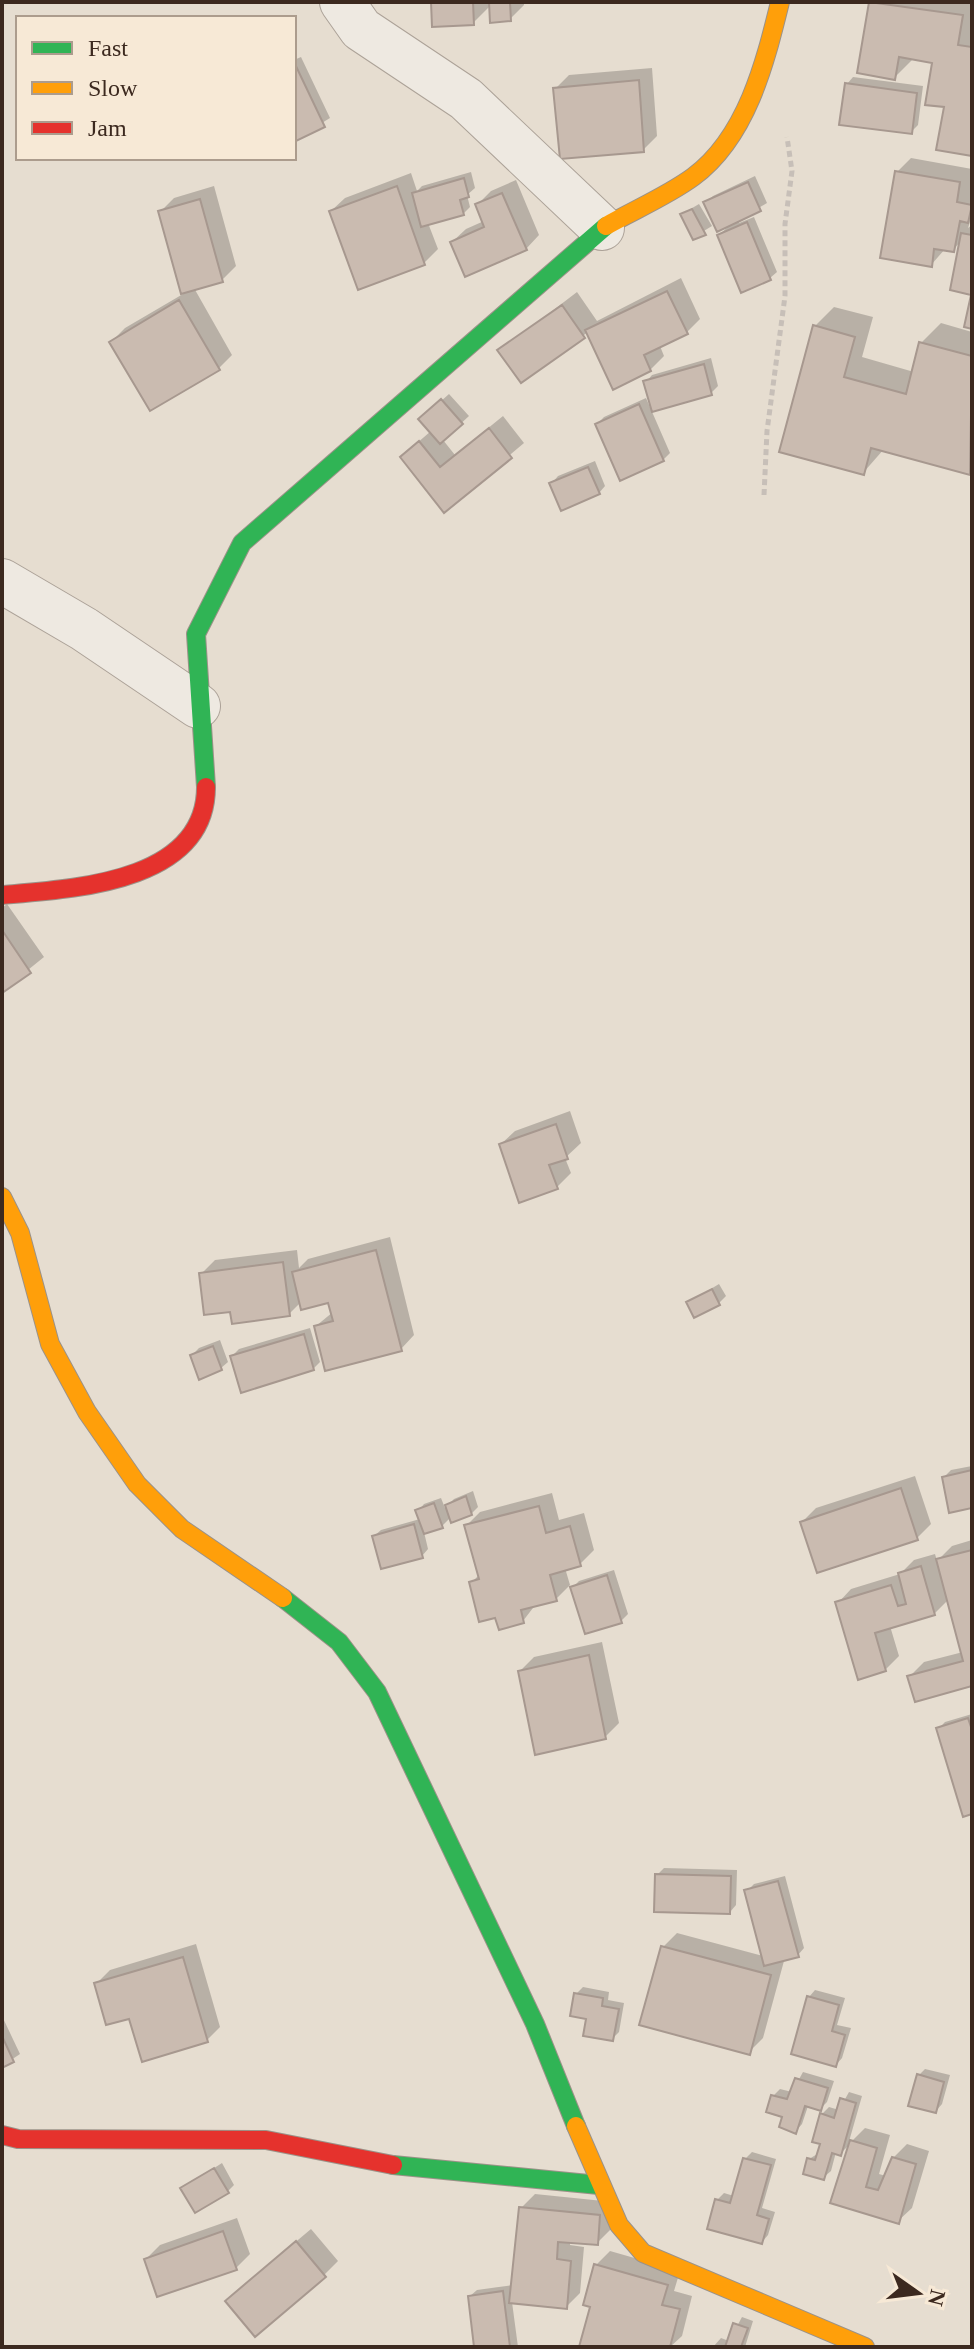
<svg xmlns="http://www.w3.org/2000/svg" width="974" height="2349" viewBox="0 0 974 2349" font-family="Georgia,serif">
<style>
.shadow{fill:#0003}
.building{fill:#cabbb0;stroke:#a7988f;stroke-width:2}
.lines{fill:none;stroke-linecap:round;stroke-linejoin:round}
.street-casing{stroke:#aca298;stroke-width:46}
.fast-casing{stroke:#9b9288;stroke-width:20}
.slow-casing{stroke:#9b9288;stroke-width:20}
.jam-casing{stroke:#9b9288;stroke-width:20}
.path{stroke:#c7bfb8;stroke-width:5;stroke-dasharray:6 4;stroke-linecap:butt}
.street{stroke:#eee9e1;stroke-width:44}
.fast{stroke:#30b455;stroke-width:18}
.slow{stroke:#ff9f0a;stroke-width:18}
.jam{stroke:#e5322d;stroke-width:18}
</style>
<rect width="100%" height="100%" fill="#e6ddd0"/>
<path class="shadow" d="M433 2H524V5L510 19 491 5 473 23Z
M871 2H972V154L946 106 934 61 914 58 894 78 859 71Z
M301 57 330 118 294 140V60Z
M652 68 657 136 643 150 555 89 569 75Z
M853 77 923 86 918 125 911 132 847 84Z
M911 158 972 169V216L968 228 972 225V293L961 241 953 250 945 249 931 265 897 172Z
M471 172 475 188 467 195 470 207 463 214 428 223 438 249 424 263 331 211 345 198 411 173 417 191 422 186Z
M755 176 767 203 738 220 739 223 754 217 777 272 770 278 719 235 731 224 706 203 713 196Z
M516 180 539 235 526 249 452 242 466 229 484 221 477 205 491 191Z
M214 186 236 266 222 280 194 288 232 355 218 369 111 342 125 328 183 294 160 212 174 198Z
M699 204 712 226 694 237 682 214Z
M681 278 700 319 687 332 660 346 664 356 650 370 588 332 521 381 500 351 577 292 597 321Z
M834 307 873 317 862 357 914 372 921 343 941 323 972 332V469L969 472 884 449 863 473 815 326Z
M711 358 718 386 711 393 646 382 652 375Z
M449 394 469 416 443 440 455 455 503 416 524 443 444 510 416 444 431 431 421 419Z
M646 398 670 453 663 460 597 424 604 417Z
M595 461 605 486 599 493 552 483 558 476Z
M7 904 44 957 2 991V908Z
M570 1111 581 1143 565 1158 571 1173 557 1187 501 1144 515 1131Z
M390 1237 414 1335 401 1349 316 1326 333 1312 330 1300 301 1302 289 1314 232 1310 201 1274 215 1260 297 1250 299 1268 308 1259Z
M719 1284 726 1296 719 1303 689 1302Z
M310 1328 320 1362 313 1369 232 1356 239 1349Z
M220 1340 228 1362 221 1368 192 1355 199 1348Z
M972 1466V1506L944 1477 951 1470Z
M915 1476 931 1524 917 1538 802 1522 816 1508Z
M473 1491 478 1507 471 1514 451 1517 442 1526 424 1532 428 1549 422 1556 374 1536 381 1530 420 1519 418 1511 424 1504 441 1498 445 1508 454 1499Z
M552 1493 559 1520 584 1513 594 1550 580 1564 565 1568 570 1585 556 1599 536 1604 523 1621 496 1615 471 1583 480 1574 466 1526 480 1512Z
M972 1540V1684L910 1676 924 1662 963 1652 949 1599 934 1614 890 1626 899 1656 885 1670 838 1603 851 1589 900 1574 914 1560 935 1554 937 1561 952 1546Z
M614 1570 628 1614 621 1621 572 1588 579 1581Z
M602 1642 619 1723 605 1737 520 1671 534 1657Z
M972 1714V1812L938 1729 945 1722Z
M664 1868 737 1870 736 1905 730 1912 657 1875Z
M785 1876 804 1948 798 1955 778 1960 784 1961 763 2038 749 2052 663 1947 677 1933 763 1956 747 1891 754 1884Z
M196 1944 220 2027 206 2041 130 2017 96 1984 110 1970Z
M583 1987 609 1992 608 2000 624 2003 619 2032 612 2039 589 2018 576 1994Z
M815 1990 845 1998 837 2025 851 2028 842 2058 836 2065 809 1997Z
M2 2016 20 2054 2 2066Z
M925 2069 950 2075 942 2104 936 2111 919 2075Z
M803 2072 834 2081 827 2102 820 2109 808 2106 802 2124 796 2131 773 2096 780 2089 792 2092Z
M849 2092 862 2096 848 2145 865 2128 890 2135 879 2174 886 2176 893 2158 907 2144 929 2151 912 2208 898 2221 833 2202 851 2143 841 2153 836 2152 831 2171 824 2177 809 2159 819 2153 822 2142V2114L829 2107 839 2110Z
M752 2152 776 2159 762 2208 775 2212 768 2235 762 2242 717 2200 724 2193 734 2196 745 2159Z
M222 2163 234 2185 227 2192 183 2188Z
M535 2194 613 2202 611 2229 597 2243 570 2241V2245L584 2247 580 2293 566 2307 512 2302 518 2347H476L470 2296 477 2290 513 2285 521 2208Z
M237 2218 250 2254 236 2268 146 2259 160 2245Z
M311 2229 338 2261 324 2275 242 2287Z
M610 2251 680 2271 674 2291 692 2296 682 2336 670 2347H649L585 2304 596 2265Z
M742 2317 753 2321 745 2347H713L721 2338 729 2341Z"/>
<path class="building" d="M431 2H473L474 25 432 27Z
M489 2H510L511 21 490 23Z
M869 2 963 15 958 45 972 47V156L936 150 944 107 925 105 932 63 899 57 895 80 857 73Z
M294 62 325 127 294 142Z
M639 80 644 152 560 159 553 88Z
M845 83 917 93 912 134 839 125Z
M895 171 960 182 957 202 972 205 968 223 960 221 954 252 934 249 932 267 880 258Z
M464 178 469 197 460 200 464 215 421 227 412 193Z
M748 182 761 211 717 232 703 202Z
M397 186 425 265 358 290 329 211Z
M502 193 527 250 465 277 450 242 484 227 475 204Z
M200 199 223 282 181 294 158 211Z
M692 209 706 235 693 240 680 214Z
M747 222 771 280 741 293 717 235Z
M961 233 972 235V329L964 327 971 295 950 290Z
M667 291 688 334 644 355 651 371 613 390 585 330Z
M179 300 220 370 150 411 109 342Z
M562 305 585 338 521 383 497 350Z
M813 325 855 337 844 377 906 394 919 342 972 356 970 475 871 448 864 475 779 452Z
M704 364 712 395 652 412 643 381Z
M441 399 463 424 440 444 418 419Z
M639 404 664 461 620 481 595 424Z
M489 428 512 458 444 513 400 457 419 441 440 467Z
M588 467 600 494 561 511 549 483Z
M2 930 31 973 2 993Z
M556 1124 568 1159 549 1165 558 1189 519 1203 499 1144Z
M376 1250 402 1351 325 1371 314 1326 333 1321 328 1303 301 1310 292 1272Z
M283 1262 290 1316 232 1324 230 1312 204 1315 199 1273Z
M712 1289 720 1305 694 1318 686 1302Z
M304 1334 314 1370 241 1393 230 1356Z
M213 1346 222 1370 199 1380 190 1355Z
M972 1470V1508L949 1513 942 1477Z
M901 1488 918 1540 817 1573 800 1522Z
M466 1496 472 1515 451 1523 445 1505Z
M434 1503 443 1528 424 1534 415 1510Z
M539 1506 546 1533 570 1526 581 1566 550 1575 557 1601 521 1610 524 1623 499 1630 495 1618 479 1622 469 1582 479 1579 464 1525Z
M414 1524 423 1558 381 1569 372 1536Z
M972 1550V1686L915 1702 907 1676 963 1661 936 1559Z
M921 1566 935 1615 875 1633 886 1671 858 1680 835 1602 891 1585 898 1606 906 1604 898 1573Z
M607 1575 622 1623 585 1634 570 1587Z
M589 1655 606 1739 535 1755 518 1671Z
M968 1718 972 1730V1814L963 1817 936 1728Z
M655 1874 731 1876 730 1914 654 1912Z
M778 1881 799 1957 764 1966 744 1890Z
M661 1946 771 1975 750 2055 639 2025Z
M183 1957 208 2042 142 2062 129 2019 106 2025 94 1983Z
M574 1993 603 1998 602 2006 619 2009 613 2041 583 2036 586 2019 570 2016Z
M807 1996 839 2005 832 2031 845 2035 836 2067 791 2054Z
M2 2036 14 2062 2 2068Z
M917 2074 944 2082 936 2113 908 2106Z
M795 2078 828 2088 821 2111 805 2106 796 2134 779 2127 782 2117 766 2112 771 2095 787 2099Z
M840 2098 856 2103 841 2156 832 2153 824 2180 803 2174 807 2158 815 2160 820 2144 812 2142 820 2113 834 2118Z
M850 2140 877 2148 866 2187 878 2190 892 2157 916 2164 899 2224 830 2203Z
M743 2158 771 2165 757 2215 769 2219 762 2244 707 2229 715 2199 730 2203Z
M214 2168 229 2193 195 2213 180 2188Z
M519 2207 600 2215 598 2245 558 2242 557 2259 571 2261 567 2309 509 2303Z
M223 2231 237 2270 157 2297 144 2259Z
M296 2241 326 2277 255 2337 225 2301Z
M594 2264 668 2285 662 2305 680 2309 670 2347H579L590 2307 583 2305Z
M503 2291 510 2347H474L468 2296Z
M733 2323 748 2328 741 2347H725Z"/>
<g class="lines">
<g class="street-casing">
<path id="street" d="M342 2 361 29 466 99 602 228
M2 581 84 629 198 706"/>
</g>
<g class="fast-casing">
<path id="fast" d="M206 787 196 634 242 543 606 226
M283 1598 339 1642 377 1692 535 2024 576 2126
M393 2165 599 2185"/>
</g>
<g class="slow-casing">
<path id="slow" d="M606 226C634 210 667 196 693 177 747 137 765 63 780 2
M2 1197 20 1233 50 1344 87 1412 137 1484 182 1529 283 1598
M576 2126 619 2225 643 2253 865 2347"/>
</g>
<g class="jam-casing">
<path id="jam" d="M2 895C72 889 206 883 206 787
M2 2135 18 2139 266 2140 393 2165"/>
</g>
<path class="path" d="M764 495 767 431 785 296V224L792 171 787 137"/>
<use href="#street" class="street"/>
<use href="#fast" class="fast"/>
<use href="#slow" class="slow"/>
<use href="#jam" class="jam"/>
</g>
<rect width="974" height="2349" fill="none" stroke="#3c291f" stroke-width="8"/>
<rect x="16" y="16" width="280" height="144" fill="#f7e9d6" stroke="#ac9c8d" stroke-width="2"/>
<rect x="32" y="42" width="40" height="12" fill="#30b455" stroke="#ac9c8d" stroke-width="2"/>
<text x="88" y="56" font-size="24" fill="#3c291f">Fast</text>
<rect x="32" y="82" width="40" height="12" fill="#ff9f0a" stroke="#ac9c8d" stroke-width="2"/>
<text x="88" y="96" font-size="24" fill="#3c291f">Slow</text>
<rect x="32" y="122" width="40" height="12" fill="#e5322d" stroke="#ac9c8d" stroke-width="2"/>
<text x="88" y="136" font-size="24" fill="#3c291f">Jam</text>
<g transform="translate(918 2293) rotate(104)" stroke="#f7e9d6" stroke-width="6" paint-order="stroke">
<path d="M0-6L14 30L0 20L-14 30Z" fill="#3c291f"/>
<text y="-12" font-size="22" font-weight="bold" text-anchor="middle" fill="#3c291f">N</text>
</g>
</svg>
